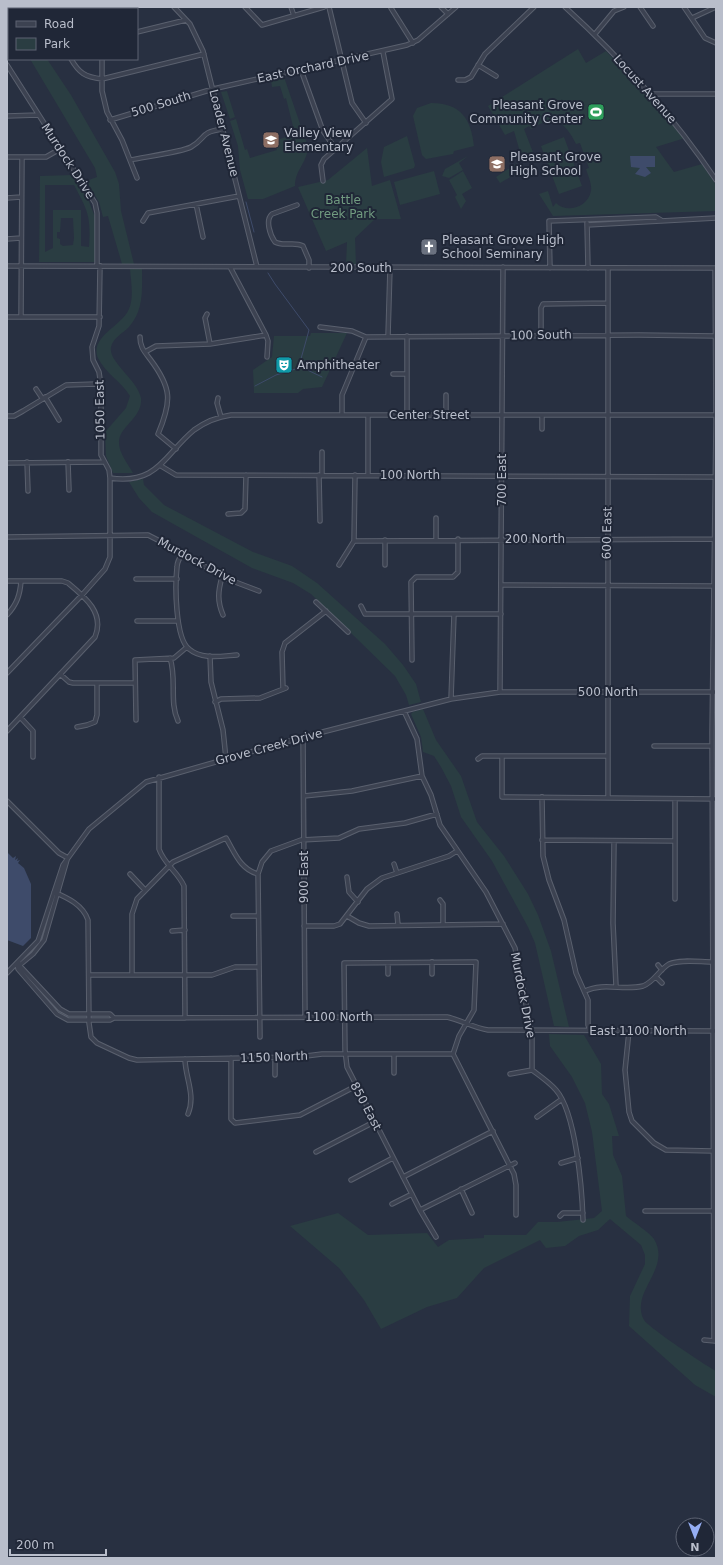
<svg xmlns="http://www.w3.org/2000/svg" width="723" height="1565" viewBox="0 0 723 1565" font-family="'DejaVu Sans',sans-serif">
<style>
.green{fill:#2a3d42;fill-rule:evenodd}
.water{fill:#3e4b6a}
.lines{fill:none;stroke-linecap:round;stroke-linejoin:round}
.stream{stroke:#3e4b6a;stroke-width:1}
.minor-casing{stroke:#5a606e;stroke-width:5.5}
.minor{stroke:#3c4251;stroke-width:3.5}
.labels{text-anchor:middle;stroke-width:4;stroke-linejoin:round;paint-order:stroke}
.street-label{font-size:12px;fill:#b9becb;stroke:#202737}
.poi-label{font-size:12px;fill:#b9becb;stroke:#202737;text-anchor:start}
.park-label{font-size:12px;fill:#719b80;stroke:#202737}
</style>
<rect width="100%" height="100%" fill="#283041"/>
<path class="green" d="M578 49 586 63 606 51 685 138 656 147 674 172 702 164 716 185V211L553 216 539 194 548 191 553 207 556 203C567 214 588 207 591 191 592 183 588 176 586 169L589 168 580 143 576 144C568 128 558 114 538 125L536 122 532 125 533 128 531 129 529 126 524 129 534 155 522 159 514 131 505 135 488 106Z
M30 59H47L71 95 115 172 119 184 121 211 134 264H122L108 216 103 217 99 202 86 181 97 177 95 168Z
M284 77 308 147C307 163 295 170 295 186L263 199H248L240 170 238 146 230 121 236 119 245 150 247 149 250 158 277 150 274 141 295 134 286 98 284 99 280 86 272 87 271 80Z
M227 91 235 117 230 119 221 92Z
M431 103C461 103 471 119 474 146L454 151 453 154 426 159 422 155 413 116 417 108Z
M407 136 415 165 414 168 384 177 381 162 384 147Z
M564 137 582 186 559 194 541 146Z
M367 148 372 186 390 180 401 219H375L355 238 356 264H346L347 242 326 251 298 187 328 180Z
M468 156 459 163 463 170 449 178 442 176 445 169Z
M517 163 519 172 500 183 496 177Z
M434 171 440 194 400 205 394 182Z
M463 171 472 188 462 194 466 201 461 209 455 197 457 195 449 180Z
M72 175 88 199 95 217V262H39L40 176ZM45 185H74C88 211 91 216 89 247L81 246V210H53V248L45 252ZM61 218H73L74 238 73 245 63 246 60 244V239L57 238V232H60Z
M130 269H142C142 290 144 310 129 327 123 333 113 338 111 347 108 362 138 380 141 398 143 418 118 427 119 443 119 453 128 464 133 473H113L106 456 105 432 126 408 130 396C122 382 105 373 98 358 89 337 122 326 129 309 134 297 131 282 130 269Z
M311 333H347L322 387 303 389 298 393H254L253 370 272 357 274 336H310Z
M143 479 144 485 164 505 253 552 292 566 317 583 385 644 403 665 416 684 421 702 409 705 406 695 395 676 311 594 293 583 252 568 152 512 139 498 129 482Z
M423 709 436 740 461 776 477 822 504 856 528 894 538 915 551 951 569 1027 554 1026 535 943 528 927 492 861 461 817 451 786 441 767 434 756 423 752 421 737 411 714 413 712Z
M549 1034 584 1035 601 1064 602 1094 609 1104 619 1136H612L613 1155 622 1176 626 1216C633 1222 649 1232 654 1239 672 1269 629 1292 644 1320 648 1327 705 1365 716 1371V1397L695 1385 629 1326 630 1296 645 1264V1255L641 1245 610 1219 598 1230 579 1236 565 1246 546 1248 540 1240 484 1268 457 1298 427 1307 381 1329 364 1300 339 1268 290 1226 338 1213 368 1235 427 1233 438 1247 449 1240 484 1238V1235H526L538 1222H557L594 1218 602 1211 592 1132 585 1103 572 1077 550 1046Z"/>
<path class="water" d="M630 156H655V167H646L651 173 645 177 635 174 640 168 631 167Z
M7 852 13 858 16 856 15 860 18 858 17 861 20 860 18 863 24 868 31 884V938L23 946 7 940Z"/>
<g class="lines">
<path class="stream" d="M246 202 254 232
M268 273 275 284 309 330 299 366 322 377
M255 386 276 375 302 367"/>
<g class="minor-casing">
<path id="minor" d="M39 7 40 9
M101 7V9
M174 7 190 24 203 51 257 267
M245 7 262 25 324 7
M291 7 294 16
M329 7 352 103 366 123
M441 7 448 14
M565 7C622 59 673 116 716 180
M640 7 653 26
M684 7 705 38 716 43
M391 8 413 43
M692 18 716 7
M137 32 186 20
M595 34 614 11 624 7
M71 59C79 73 85 77 102 79L204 54
M102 59V91L107 112 122 140 137 178
M7 65 95 203 97 213V266
M478 65 496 76
M301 70 323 131 335 148
M458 80H465L471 77 485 54 534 7
M650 94H716
M7 116 38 115
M110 120 213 89 407 45 418 40 456 7
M7 157H46L60 149
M130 160C144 157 182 152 191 147 207 138 199 132 223 129
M323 181 321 165 324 159 392 99 383 52
M7 198 21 197
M196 204 203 237
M297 205 272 214C265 220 270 235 275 242 284 247 294 241 303 246L309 260V268
M143 221 148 213 239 196
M587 223 588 268
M587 225 716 218
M7 239 21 238
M7 266 716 268
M230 267 266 335 268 341 267 357
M550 268 549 221 656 217 661 220
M608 268V797
M207 314 205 318 210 344
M7 317H100
M21 317 22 157
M320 327 352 331 366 337 639 335 716 336
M541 335V308L543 304 608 303
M388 336 390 268
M140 337C140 347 144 351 150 359 172 388 172 401 158 434L176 449
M145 352 156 346 210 344 266 335
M393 374H407
M36 389 42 398
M45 397 59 420
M218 398 217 403 221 417
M342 415V395L366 337
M368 415V475
M407 415V336
M446 415V395
M542 415V429
M7 416H14L23 411 66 385 96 384 101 386
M322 452V475
M27 462 28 491
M68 462 69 490
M7 463 103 462
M161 466 176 475 716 477
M319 475 320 521
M110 478C158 485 164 455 194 430 205 422 217 417 231 415H716
M228 514 241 513 245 509 246 475
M436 518V539
M7 537 148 535 183 553 222 577 259 591
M385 540V565
M354 541 715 539
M183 553C180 557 177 562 177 567 175 585 175 638 189 649 202 660 221 656 237 655
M339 565 354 541 355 475
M222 577C218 591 217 601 223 615
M136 579H177
M7 581H62L68 583C85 597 105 613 95 637L7 731
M501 585 715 586
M316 602 348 632
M361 606 365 614H501
M7 615C17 604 20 595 21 581
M137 621H178
M210 656 211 682 223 730 226 759
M170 658C177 679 169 702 178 721
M412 660 411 582 416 577H453L458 572V539
M7 673 82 595 105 569 110 557V478L109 470 101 455V386L99 372 93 360 92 347 99 326 100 266
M60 674 69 682 73 683H135
M283 689 282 652 285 643 326 611
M500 692 503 267
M451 699 454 614
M215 702 221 699 260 698 286 688
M404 711 417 739 422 776 431 795 440 825 486 892 515 948 532 1035V1070C540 1076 549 1082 556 1090 576 1113 582 1189 583 1220
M20 717 33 731V757
M136 720 135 660 174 658 187 647
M77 727 87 725 95 722 97 715V683
M303 737 305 1017
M654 746H712
M502 756V797L716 799
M478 759 482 756H608
M159 777V849C164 864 178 872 184 886L185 1018
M304 796 352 791 422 776
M542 797 543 856 549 880 564 920 576 973 588 1000V1025L590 1031
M675 800V899
M7 801 59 853 68 858
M542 840 675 841
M614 842 613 923 616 986
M394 864 397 873
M130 874 145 890
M347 877 349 892 358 902
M54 892C68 898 83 905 88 920L89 1023 91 1037 97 1043 129 1058 137 1060 298 1057 322 1054H453
M440 900 443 904V925
M397 914 398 925
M233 916H258
M347 916 359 923 369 926 503 924
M304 926H334L340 924 367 889 382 878 449 856 457 851
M172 931 185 930
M388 963V974
M17 964 18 969 57 1014 68 1020H110L114 1018 447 1017C461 1020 474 1028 488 1030L715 1031
M17 964H21L33 954 44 940 67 860
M18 964 60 1009 69 1014H110L114 1018
M658 965 662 970
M7 973 38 941 63 865 89 829 146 782 303 737 451 699 500 692H716
M432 974V962
M89 975H212L235 967H259
M132 975V914L137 899 173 862 226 838C235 853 240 869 258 874
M656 977 662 983
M585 991C604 982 624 991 643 986 654 982 659 970 669 964 680 959 700 962 712 962
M629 1031 625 1070 629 1112 632 1121 654 1143 666 1150 713 1151
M260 1037 258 874 262 862 271 851 301 840 339 838 359 829 405 823 437 814
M231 1058V1119L235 1123 300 1115 356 1086
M275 1058V1075
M185 1059C185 1077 196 1095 188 1114
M394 1073V1054
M510 1074 532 1070
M537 1117 562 1099
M316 1152 374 1122
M561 1163 578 1158
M403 1177 493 1131
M351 1180 393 1158
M461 1189 472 1213
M392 1204 412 1194
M420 1210 515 1163
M645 1211H716
M560 1216 563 1213H583
M436 1237 420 1210 347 1067 345 1050 344 963 476 962 474 1010 459 1036 453 1054 514 1174 516 1185V1215
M704 1340 715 1341
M714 1341 712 732 716 422 715 268"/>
</g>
<use href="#minor" class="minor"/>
</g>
<defs>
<g id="stadium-square" transform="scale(0.9)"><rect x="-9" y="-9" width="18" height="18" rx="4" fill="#2e9e5b" stroke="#202737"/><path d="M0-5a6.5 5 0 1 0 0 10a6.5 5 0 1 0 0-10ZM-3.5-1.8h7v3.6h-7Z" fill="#fff"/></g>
<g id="school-square" transform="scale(0.9)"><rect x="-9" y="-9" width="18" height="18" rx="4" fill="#8d6e63" stroke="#202737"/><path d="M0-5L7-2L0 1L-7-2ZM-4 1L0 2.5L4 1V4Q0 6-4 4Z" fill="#fff"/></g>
<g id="church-square" transform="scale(0.9)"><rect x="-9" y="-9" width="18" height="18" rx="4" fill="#6b7280" stroke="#202737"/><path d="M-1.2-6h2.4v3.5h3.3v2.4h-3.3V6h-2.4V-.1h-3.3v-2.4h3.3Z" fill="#fff"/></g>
<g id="theatre-square" transform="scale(0.9)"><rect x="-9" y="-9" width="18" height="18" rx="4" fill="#0f9aa8" stroke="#202737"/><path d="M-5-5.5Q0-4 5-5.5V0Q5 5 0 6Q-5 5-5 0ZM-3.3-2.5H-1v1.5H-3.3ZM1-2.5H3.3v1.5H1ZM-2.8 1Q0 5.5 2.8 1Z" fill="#fff"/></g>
</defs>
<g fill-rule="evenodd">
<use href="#stadium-square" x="596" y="112"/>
<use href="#school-square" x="271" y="140"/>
<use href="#school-square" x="497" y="164"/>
<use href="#church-square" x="429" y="247"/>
<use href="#theatre-square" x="284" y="365"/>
</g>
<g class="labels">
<g class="street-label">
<text transform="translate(313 67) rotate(-12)" y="4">East Orchard Drive</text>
<text transform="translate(645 89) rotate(48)" y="4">Locust Avenue</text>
<text transform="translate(161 104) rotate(-17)" y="4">500 South</text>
<text transform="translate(224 133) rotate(76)" y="4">Loader Avenue</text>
<text transform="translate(68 161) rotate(57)" y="4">Murdock Drive</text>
<text x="361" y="272">200 South</text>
<text transform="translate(541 335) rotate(-1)" y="4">100 South</text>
<text transform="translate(100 410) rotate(-91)" y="4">1050 East</text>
<text x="429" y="419">Center Street</text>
<text x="410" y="479">100 North</text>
<text transform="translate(502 480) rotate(-90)" y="4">700 East</text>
<text transform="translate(607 533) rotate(-89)" y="4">600 East</text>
<text x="535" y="543">200 North</text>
<text transform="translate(197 561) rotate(28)" y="4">Murdock Drive</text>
<text x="608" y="696">500 North</text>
<text transform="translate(269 747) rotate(-15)" y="4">Grove Creek Drive</text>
<text transform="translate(304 877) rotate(-90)" y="4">900 East</text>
<text transform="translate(523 995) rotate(79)" y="4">Murdock Drive</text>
<text x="339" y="1021">1100 North</text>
<text x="638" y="1035">East 1100 North</text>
<text transform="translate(274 1057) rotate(-2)" y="4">1150 North</text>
<text transform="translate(366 1106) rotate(62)" y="4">850 East</text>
</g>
<g class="poi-label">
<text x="583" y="109" text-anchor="end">Pleasant Grove<tspan x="583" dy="14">Community Center</tspan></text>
<text x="284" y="137">Valley View<tspan x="284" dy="14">Elementary</tspan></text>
<text x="510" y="161">Pleasant Grove<tspan x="510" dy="14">High School</tspan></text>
<text x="442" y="244">Pleasant Grove High<tspan x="442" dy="14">School Seminary</tspan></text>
<text x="297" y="369">Amphitheater</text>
</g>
<g class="park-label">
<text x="343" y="204">Battle<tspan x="343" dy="14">Creek Park</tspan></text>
</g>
</g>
<rect width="723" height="1565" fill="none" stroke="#b9becb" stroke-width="16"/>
<rect x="8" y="8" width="130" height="52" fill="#202737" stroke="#5d6372"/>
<rect x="16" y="21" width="20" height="6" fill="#3c4251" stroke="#5d6372"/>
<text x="44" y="28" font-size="12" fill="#b9becb">Road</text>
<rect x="16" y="38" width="20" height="12" fill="#2a3d42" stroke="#5d6372"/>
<text x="44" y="48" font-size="12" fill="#b9becb">Park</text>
<g transform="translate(695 1537) rotate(180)"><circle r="19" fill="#202737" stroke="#5d6372"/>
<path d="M0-3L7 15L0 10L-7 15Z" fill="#95aef4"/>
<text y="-6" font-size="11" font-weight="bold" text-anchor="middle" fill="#b9becb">N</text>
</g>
<path d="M10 1549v6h96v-6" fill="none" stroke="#b9becb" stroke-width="2"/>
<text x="16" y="1549" font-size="12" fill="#b9becb" stroke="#202737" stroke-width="3" paint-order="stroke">200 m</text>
</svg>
